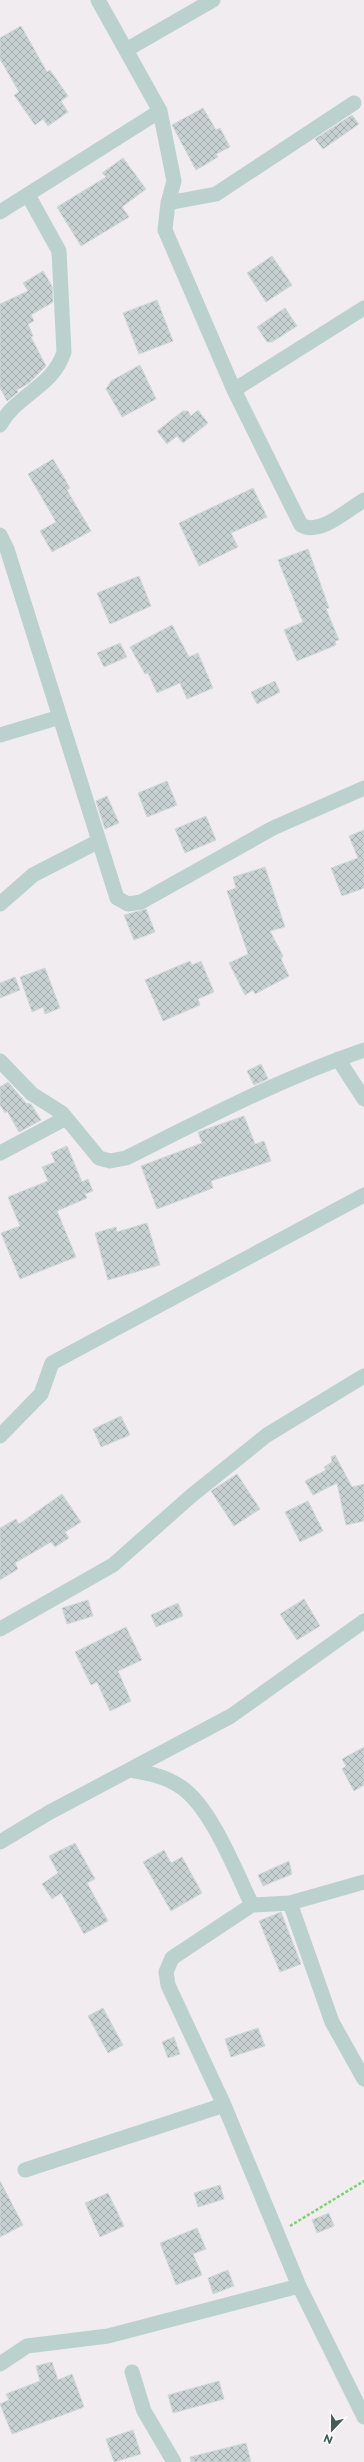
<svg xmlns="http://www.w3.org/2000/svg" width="364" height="2462" viewBox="0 0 364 2462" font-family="Montserrat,sans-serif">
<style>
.building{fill:url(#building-cross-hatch);stroke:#d0d9d9}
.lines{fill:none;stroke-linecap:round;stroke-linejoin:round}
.path{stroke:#78d56a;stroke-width:2.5;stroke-dasharray:3 2;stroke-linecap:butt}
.minor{stroke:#bbd1cd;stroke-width:15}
</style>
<defs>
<pattern id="building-cross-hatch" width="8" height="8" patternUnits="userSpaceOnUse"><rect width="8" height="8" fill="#c8d1d2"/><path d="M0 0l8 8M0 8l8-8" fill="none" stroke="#a4adad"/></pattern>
</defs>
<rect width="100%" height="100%" fill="#f0ecef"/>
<path class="building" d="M21 26 47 72 50 70 68 96 61 101 68 112 48 126 43 119 35 125 14 95 19 92 0 59V38Z
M203 108 216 130 220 128 230 147 216 154 218 157 196 170 172 125Z
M352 115 359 124 323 149 315 139Z
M123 158 146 189 122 207 129 217 81 246 57 207 106 177 102 173Z
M272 256 292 285 266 302 247 273Z
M43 271 52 286 53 302 31 315 34 321 28 324 33 336 31 337 46 366 29 383 17 390 18 392 7 401 0 388V304L28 291 23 283Z
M157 300 173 341 139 354 123 313Z
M285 308 297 326 272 342H267L257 327Z
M140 365 156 399 122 417 106 389 111 381Z
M198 410 208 423 183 443 177 436 167 444 157 431 183 411H188L191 416Z
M53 459 70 488 67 490 91 531 52 552 40 531 56 522 28 474Z
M253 488 267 517 231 533 238 547 199 566 179 523Z
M308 549 329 608 326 609 339 640 335 641 336 645 297 661 284 630 303 622 278 560Z
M139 576 151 606 110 624 97 593Z
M172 625 189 657 198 653 213 688 187 699 180 683 157 693 148 673 145 674 130 647Z
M120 643 127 657 104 667 97 653Z
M275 681 280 692 257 704 251 692Z
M167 781 177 805 147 817 138 793Z
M107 796 119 823 105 829 96 801Z
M206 816 216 840 185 853 175 829Z
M364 830V888L342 896 331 868 358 858 349 836Z
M265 867 285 927 270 931 283 956 281 959 289 976 255 994 253 990 245 995 229 963 248 954 227 891 236 888 233 877Z
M146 909 155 932 134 940 124 915Z
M190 961 192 965 201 961 214 992 198 999 200 1005 163 1021 145 980Z
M45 968 60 1008 45 1014 43 1007 32 1012 20 977Z
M15 977 20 990 0 998V983Z
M261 1064 268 1079 254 1085 247 1071Z
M8 1082 26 1103 31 1104 41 1120 19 1132 7 1111 5 1113 0 1105V1087Z
M244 1116 255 1144 264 1141 271 1161 211 1181 213 1188 157 1209 141 1166 202 1143 198 1132Z
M67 1146 82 1182 88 1179 93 1191 85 1194 87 1198 57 1211 76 1257 20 1279 1 1233 20 1226 8 1197 48 1181 42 1167 55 1162 51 1153Z
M147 1223 160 1265 108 1280 95 1233 116 1227 117 1232Z
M121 1416 130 1435 101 1447 93 1429Z
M335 1455 352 1487 364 1484V1521L346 1525 337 1483 313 1495 305 1481 326 1470 324 1467 332 1462 331 1457Z
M237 1474 260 1509 234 1526 211 1491Z
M62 1494 81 1522 65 1532 69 1538 55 1547 51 1542 15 1563 18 1569 0 1580V1528L16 1519 19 1524Z
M308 1501 323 1531 300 1542 285 1512Z
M304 1599 320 1626 297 1640 280 1614Z
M88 1600 93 1616 67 1624 62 1608Z
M178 1603 183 1616 156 1627 151 1615Z
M126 1627 142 1660 118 1671 131 1701 110 1711 97 1682 91 1685 75 1652Z
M364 1747V1785L354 1791 342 1769 346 1766 342 1759Z
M75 1843 95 1879 87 1883 108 1921 84 1934 61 1893 52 1899 42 1884 58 1873 49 1856Z
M164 1850 171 1863 182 1857 202 1893 171 1911 143 1862Z
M289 1861 292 1874 263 1886 258 1875Z
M281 1912 301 1964 280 1972 259 1921Z
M103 2008 123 2045 108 2053 88 2016Z
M258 2028 265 2046 231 2057 225 2039Z
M174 2037 180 2054 168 2058 162 2042Z
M0 2181 23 2225 0 2237Z
M220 2185 224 2199 198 2207 194 2193Z
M108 2193 124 2226 100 2237 85 2203Z
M329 2213 334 2226 317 2233 312 2220Z
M197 2228 206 2249 193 2254 202 2275 176 2285 160 2243Z
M228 2270 234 2286 213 2294 208 2278Z
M52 2362 58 2380 72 2374 84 2407 12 2434 0 2404 9 2400 6 2394 40 2381 36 2366Z
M219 2381 224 2399 173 2413 168 2395Z
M133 2430 141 2454 114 2462 106 2439Z
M246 2443 251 2462H191L190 2457Z"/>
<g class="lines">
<path class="path" d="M290 2226 364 2181"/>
<path class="minor" d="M98 0 160 111 174 181 168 203 165 230 234 390 301 525C320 536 347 510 364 500
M126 50 213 0
M168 203 216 194 354 103
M0 212 160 111
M234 390 364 308
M0 425C17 394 53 387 64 352L59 251 28 195
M0 535 7 549 117 898 128 904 141 902 273 828 364 788
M0 735 60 717
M0 904 33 875 99 841
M338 1059 364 1099
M0 1061 32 1094 62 1113 99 1158 110 1161 126 1158C204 1119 282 1078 364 1050
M0 1153 66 1118
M0 1436 41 1394 52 1363 364 1195
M0 1629 113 1565 191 1496 267 1435 364 1376
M129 1770C148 1773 165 1776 181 1787 211 1807 236 1872 252 1905
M0 1842 50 1812 231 1716 364 1621
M364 1882 290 1903 252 1905 172 1958 166 1972 168 1985 224 2105 299 2286 364 2417
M290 1903 332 2022 364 2079
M25 2170 224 2105
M0 2364 27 2346 108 2336 299 2286
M132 2372 144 2411 174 2462"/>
</g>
<g transform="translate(332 2430) rotate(202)" stroke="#ffffff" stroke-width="3" paint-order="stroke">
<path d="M0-3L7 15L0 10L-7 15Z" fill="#435c58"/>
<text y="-6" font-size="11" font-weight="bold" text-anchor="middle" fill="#435c58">N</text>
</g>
</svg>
